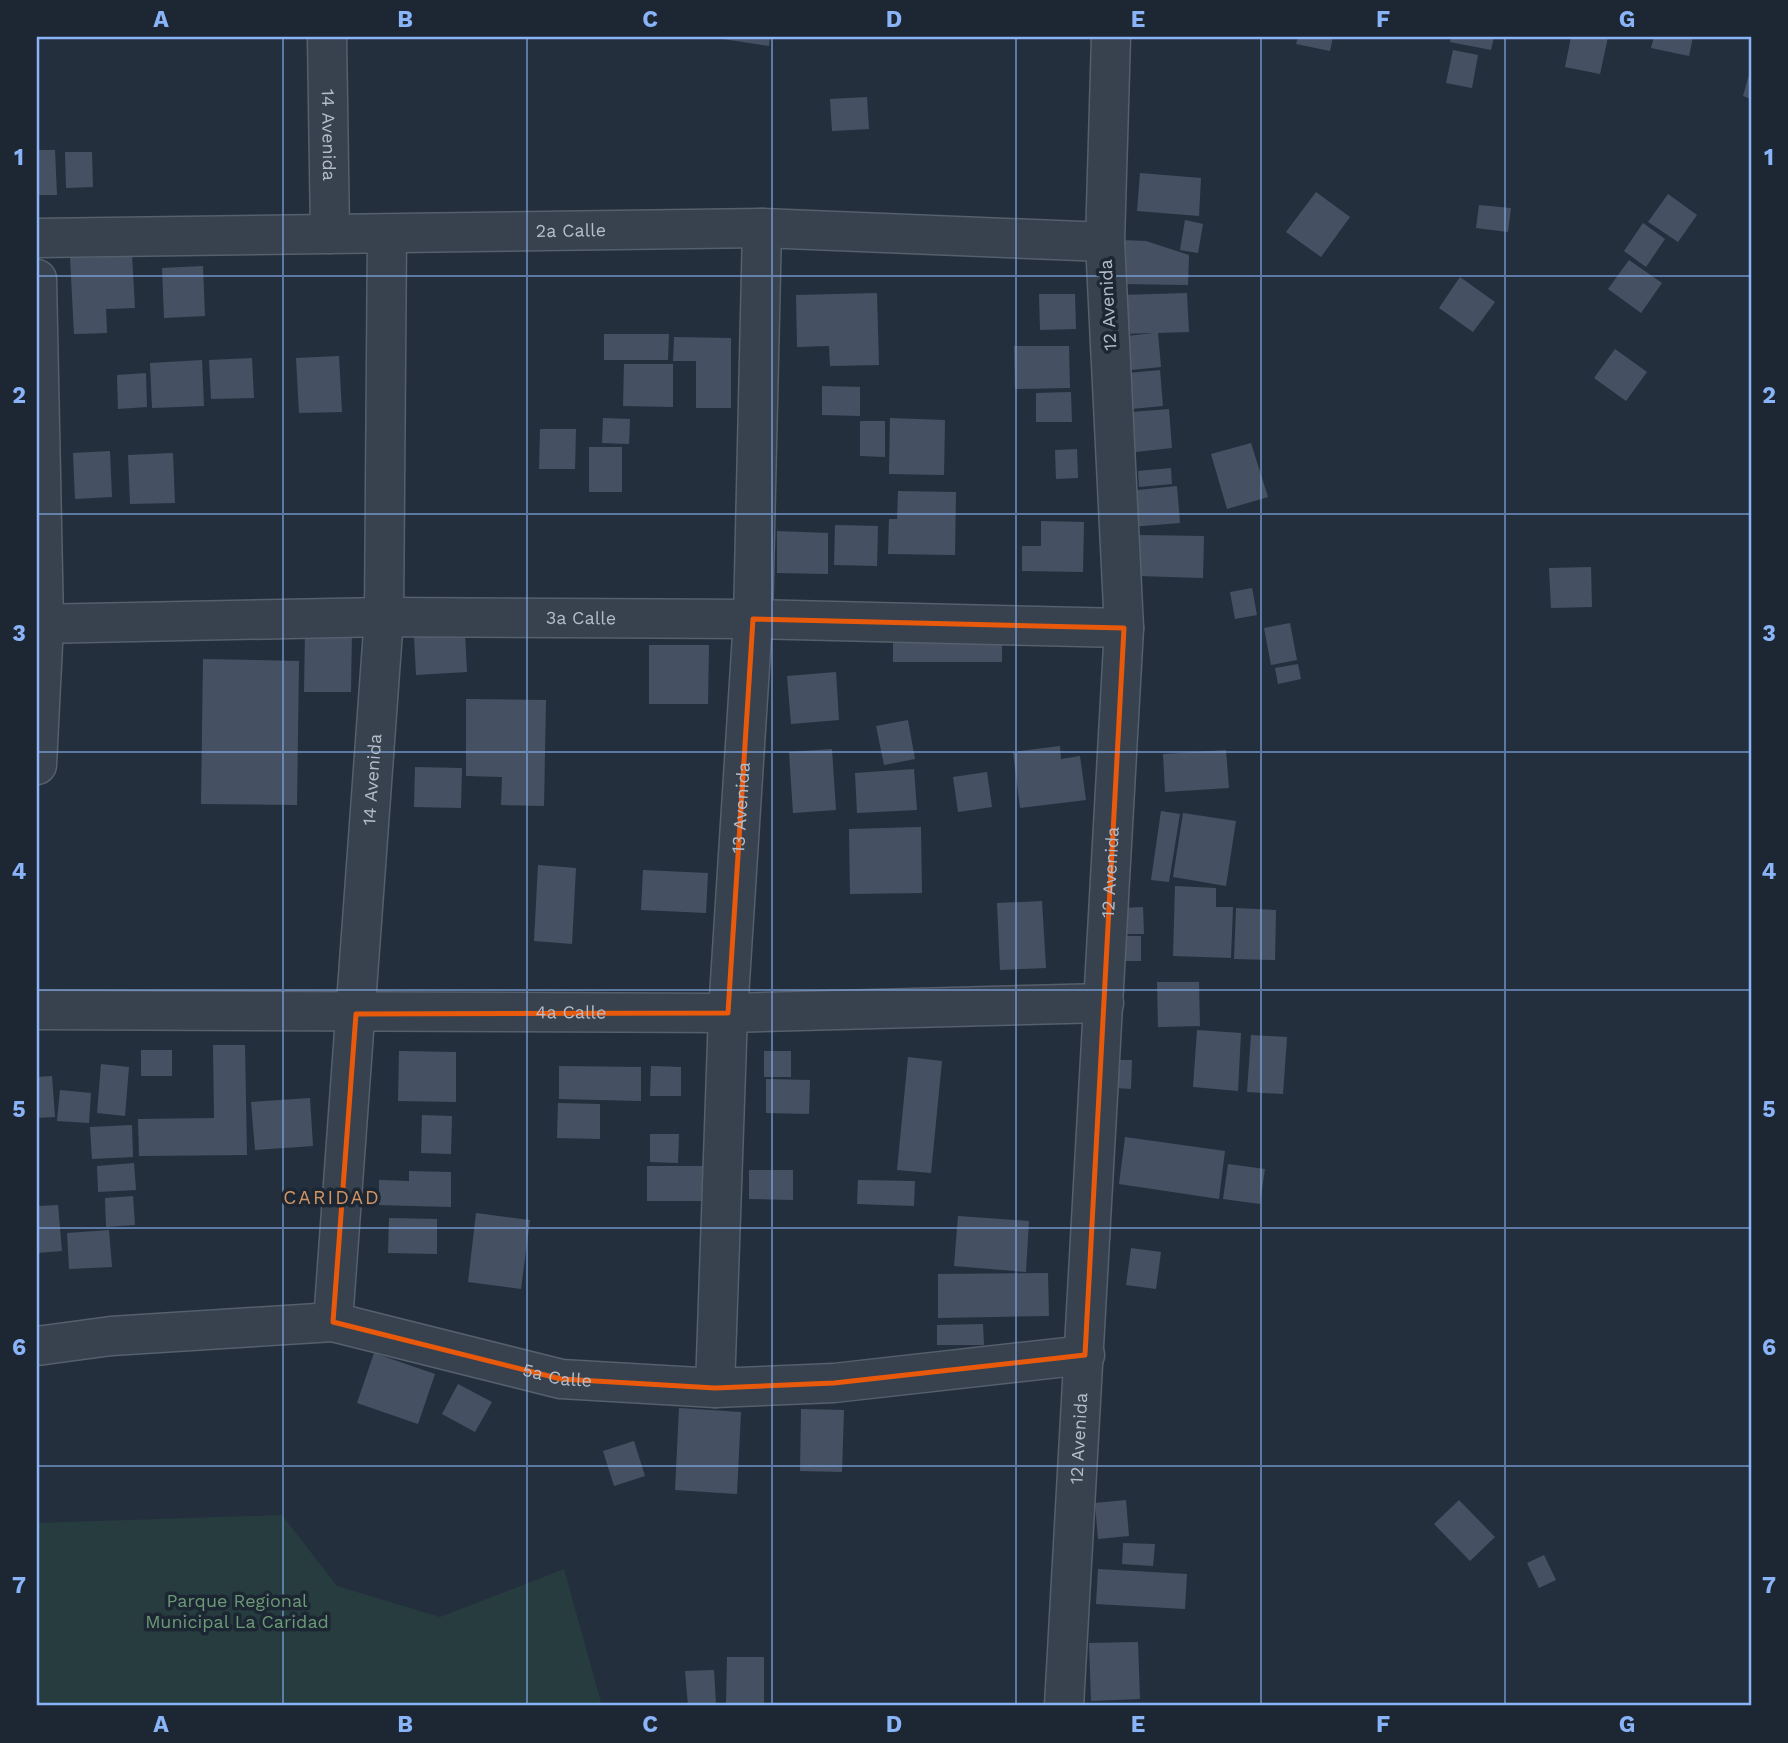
<svg xmlns="http://www.w3.org/2000/svg" width="1788" height="1743" viewBox="0 0 1788 1743" font-family="'Work Sans',sans-serif">
<style>
.green{fill:#263c3f}
.building{fill:#455162}
.lines{fill:none;stroke-linecap:round;stroke-linejoin:round}
.minor-casing{stroke:#565f6c;stroke-width:41}
.minor{stroke:#38414e;stroke-width:38}
.marked{fill:none;stroke:#e8590c;stroke-width:5;stroke-linejoin:round}
.grid{fill:none;stroke:#8ab4f8;stroke-width:2;stroke-opacity:0.55}
.labels{text-anchor:middle;stroke-width:7;stroke-linejoin:round;paint-order:stroke}
.street-label{font-size:18px;fill:#b4bcc9;stroke:#1d2633}
.park-label{font-size:18px;fill:#6b9a76;stroke:#1d2633}
.neighbourhood-label{font-size:19px;letter-spacing:2px;fill:#d59563;stroke:#1d2633}
.neatline{fill:none;stroke:#8ab4f8;stroke-width:2.5}
.grid-label{font-size:23px;text-anchor:middle;font-weight:bold;fill:#8ab4f8}
</style>
<rect width="100%" height="100%" fill="#242f3e"/>
<path class="green" d="M282 1515 337 1586 440 1617 564 1569 602 1706H37V1523Z"/>
<path class="building" d="M709 37H770L769 46Z
M1298 37H1333L1330 51 1296 44Z
M1451 37H1494L1491 50 1450 42Z
M1571 37H1608L1600 74 1565 67Z
M1654 37H1693L1689 56 1651 48Z
M1453 50 1478 55 1472 88 1446 83Z
M1751 67V99L1743 96Z
M867 97 869 129 832 131 830 99Z
M37 150H55L57 195H37Z
M65 152H92L93 187 66 188Z
M1140 173 1201 178 1199 216 1137 211Z
M1316 192 1350 217 1321 257 1286 232Z
M1668 194 1697 215 1678 242 1648 222Z
M1479 205 1511 208 1508 232 1476 228Z
M1185 220 1203 224 1198 253 1180 250Z
M1643 223 1665 239 1646 267 1624 251Z
M1120 240 1146 241 1189 255 1188 285 1120 284Z
M132 255 135 308 106 309 107 333 74 334 70 257Z
M1629 260 1662 283 1641 313 1608 289Z
M203 266 205 316 164 318 162 268Z
M1460 277 1495 302 1473 332 1439 308Z
M877 293 879 365 830 366 829 346 797 347 796 295Z
M1187 293 1189 332 1158 333 1161 367 1131 370 1127 336 1153 333 1121 334 1119 295Z
M1039 294H1075L1076 329 1040 330Z
M604 334H669L668 360H604Z
M674 337 731 338V408H696V361H673Z
M1014 346H1069L1070 388 1015 389Z
M1615 349 1647 372 1626 401 1594 378Z
M339 356 342 412 299 413 296 358Z
M252 358 254 398 211 399 209 360Z
M202 360 204 406 152 408 150 363Z
M624 364H673V407L623 406Z
M1160 370 1163 406 1131 409 1128 373Z
M146 373 147 407 118 409 117 375Z
M822 386 860 387V416L822 415Z
M1071 392 1072 422H1036V393Z
M1169 409 1172 448 1135 452 1131 412Z
M603 418 630 419 629 444 602 443Z
M890 418 945 420 944 475 889 474Z
M860 421H885V457L860 456Z
M540 429H576L575 469H539Z
M1251 443 1268 497 1227 509 1211 454Z
M589 447H622V492H589Z
M1077 449 1078 478 1056 479 1055 450Z
M110 451 112 497 75 499 73 453Z
M173 453 175 503 130 504 128 455Z
M1171 468 1172 484 1139 487 1138 471Z
M1177 486 1180 523 1131 527 1128 491Z
M898 491 956 492 955 555 888 554 889 519H897Z
M1041 521 1084 522 1083 572 1022 571V546H1041Z
M835 525 878 526 877 566 834 565Z
M777 531 828 533V574L777 573Z
M1138 535 1204 536 1203 578 1137 576Z
M1591 567 1592 607 1551 608 1549 568Z
M1252 588 1257 615 1235 619 1230 592Z
M1290 623 1297 660 1271 665 1264 628Z
M305 630 352 631 351 692H304Z
M465 634 467 672 416 675 414 636Z
M893 640H1002V662H893Z
M649 645H709L708 704H649Z
M203 659 299 661 297 805 201 804Z
M1298 664 1301 679 1278 684 1275 668Z
M836 672 839 720 791 724 787 676Z
M466 699 546 700 544 806 501 805 502 777 466 776Z
M908 720 915 759 884 765 876 726Z
M1060 746 1061 759 1080 756 1086 800 1020 808 1013 752Z
M832 749 836 810 793 813 789 752Z
M1226 750 1229 788 1165 792 1163 754Z
M415 767 462 768 461 808 414 807Z
M914 769 917 810 857 813 855 773Z
M987 772 992 807 958 812 953 777Z
M1161 811 1180 814 1169 882 1151 880Z
M1183 813 1236 821 1226 886 1173 877Z
M921 827 922 893 850 894 849 829Z
M538 865 576 868 572 944 534 941Z
M643 870 708 873 706 913 641 910Z
M1175 886 1216 888V907H1233L1231 958 1173 956Z
M1042 901 1046 968 1000 970 997 903Z
M1143 907 1144 934H1120V908Z
M1236 908 1276 910 1275 960 1234 959Z
M1122 936H1141V961H1122Z
M1157 982H1199L1200 1026 1158 1027Z
M1197 1030 1241 1033 1238 1091 1193 1087Z
M1251 1035 1287 1037 1283 1094 1247 1092Z
M213 1045H245L247 1155 139 1156 138 1119 214 1118Z
M141 1050H172V1076H141Z
M399 1051 456 1052V1102L398 1101Z
M764 1051H791V1077H764Z
M908 1057 942 1061 931 1173 897 1170Z
M1116 1060H1132L1131 1089 1115 1088Z
M101 1064 129 1067 125 1116 97 1113Z
M559 1066 641 1067V1101L559 1099Z
M651 1066 681 1067V1096H650Z
M52 1076 55 1117 37 1118V1077Z
M766 1079 810 1080 809 1114 766 1113Z
M60 1090 91 1093 89 1123 57 1121Z
M310 1098 313 1146 255 1150 251 1102Z
M558 1103 600 1104V1139L557 1138Z
M422 1115 452 1116 451 1154 421 1153Z
M132 1125 133 1157 92 1159 90 1127Z
M650 1134H679L678 1163 650 1162Z
M1125 1137 1225 1151 1219 1199 1119 1184Z
M134 1163 136 1190 98 1192 97 1166Z
M1228 1164 1265 1169 1260 1204 1223 1199Z
M647 1166H705V1201H647Z
M749 1170H793V1200L749 1199Z
M409 1171 451 1172V1207L379 1205V1180L409 1181Z
M858 1180 915 1181 914 1206 857 1204Z
M133 1196 135 1225 106 1227 105 1198Z
M58 1205 62 1251 37 1253V1206Z
M476 1213 530 1220 521 1289 468 1282Z
M958 1216 1029 1221 1026 1272 954 1266Z
M389 1218 437 1219V1254L388 1253Z
M109 1230 112 1267 69 1269 67 1233Z
M1131 1248 1161 1252 1156 1289 1126 1285Z
M1048 1273 1049 1316 938 1318V1274Z
M983 1324 984 1345H937V1325Z
M374 1353 435 1374 418 1424 357 1403Z
M458 1384 492 1402 475 1432 442 1414Z
M679 1408 741 1412 737 1494 675 1490Z
M801 1409 844 1410 842 1472 800 1471Z
M634 1441 645 1476 614 1486 603 1451Z
M1126 1500 1129 1536 1098 1539 1095 1503Z
M1459 1500 1495 1537 1470 1561 1434 1524Z
M1123 1543 1155 1544 1153 1566 1122 1564Z
M1544 1555 1556 1580 1539 1588 1527 1563Z
M1098 1569 1187 1574 1185 1609 1096 1604Z
M1138 1642 1140 1699 1091 1701 1089 1643Z
M727 1657H764V1706H726Z
M714 1670 716 1704 688 1706 685 1671Z"/>
<g class="lines">
<g class="minor-casing">
<g id="minor">
<path id="s1" d="M327 37 330 234"/>
<path id="s2" d="M37 238 762 228 1105 242"/>
<path d="M37 279 44 624 37 765"/>
<path id="s3" d="M37 624 384 617 753 619 1124 628"/>
<path id="s4" d="M37 1010 728 1013 1104 1003"/>
<path id="s5" d="M333 1322 384 617 387 234"/>
<path id="s6" d="M37 1346 111 1336 333 1322 561 1379 715 1388 834 1383 1085 1355"/>
<path id="s7" d="M715 1388 728 1013 753 619 762 228"/>
<path id="s8" d="M1064 1706 1124 628 1105 242 1111 37"/>
</g>
</g>
<use href="#minor" class="minor"/>
</g>
<path class="marked" d="M753 619 1124 628 1085 1355 834 1383 715 1388 561 1379 333 1322 356 1014 728 1013Z"/>
<path class="grid" d="M283 37V1706M527 37V1706M772 37V1706M1016 37V1706M1261 37V1706M1505 37V1706M37 276H1751M37 514H1751M37 752H1751M37 990H1751M37 1228H1751M37 1466H1751"/>
<g class="labels">
<g class="street-label">
<text dy="6" stroke="none"><textPath href="#s1" startOffset="98">14 Avenida</textPath></text>
<text dy="6" stroke="none"><textPath href="#s2" startOffset="534">2a Calle</textPath></text>
<text transform="translate(1108 305) rotate(-93)" y="6">12 Avenida</text>
<text dy="6" stroke="none"><textPath href="#s3" startOffset="544">3a Calle</textPath></text>
<text dy="6" stroke="none"><textPath href="#s5" startOffset="544">14 Avenida</textPath></text>
<text dy="6" stroke="none"><textPath href="#s7" startOffset="581">13 Avenida</textPath></text>
<text dy="6" stroke="none"><textPath href="#s8" startOffset="835">12 Avenida</textPath></text>
<text dy="6" stroke="none"><textPath href="#s4" startOffset="534">4a Calle</textPath></text>
<text dy="6" stroke="none"><textPath href="#s6" startOffset="528">5a Calle</textPath></text>
<text dy="6" stroke="none"><textPath href="#s8" startOffset="268">12 Avenida</textPath></text>
</g>
<g class="park-label">
<text x="237" y="1607">Parque Regional<tspan x="237" dy="21">Municipal La Caridad</tspan></text>
</g>
<g class="neighbourhood-label">
<text x="332" y="1204">CARIDAD</text>
</g>
</g>
<rect width="1788" height="1743" fill="none" stroke="#1d2633" stroke-width="77"/>
<rect x="38" y="38" width="1712" height="1666" class="neatline"/>
<g class="grid-label">
<text x="161" y="27">A</text>
<text x="405" y="27">B</text>
<text x="650" y="27">C</text>
<text x="894" y="27">D</text>
<text x="1138" y="27">E</text>
<text x="1383" y="27">F</text>
<text x="1627" y="27">G</text>
<text x="19" y="165">1</text>
<text x="1769" y="165">1</text>
<text x="19" y="403">2</text>
<text x="1769" y="403">2</text>
<text x="19" y="641">3</text>
<text x="1769" y="641">3</text>
<text x="19" y="879">4</text>
<text x="1769" y="879">4</text>
<text x="19" y="1117">5</text>
<text x="1769" y="1117">5</text>
<text x="19" y="1355">6</text>
<text x="1769" y="1355">6</text>
<text x="19" y="1593">7</text>
<text x="1769" y="1593">7</text>
<text x="161" y="1732">A</text>
<text x="405" y="1732">B</text>
<text x="650" y="1732">C</text>
<text x="894" y="1732">D</text>
<text x="1138" y="1732">E</text>
<text x="1383" y="1732">F</text>
<text x="1627" y="1732">G</text>
</g>
</svg>
